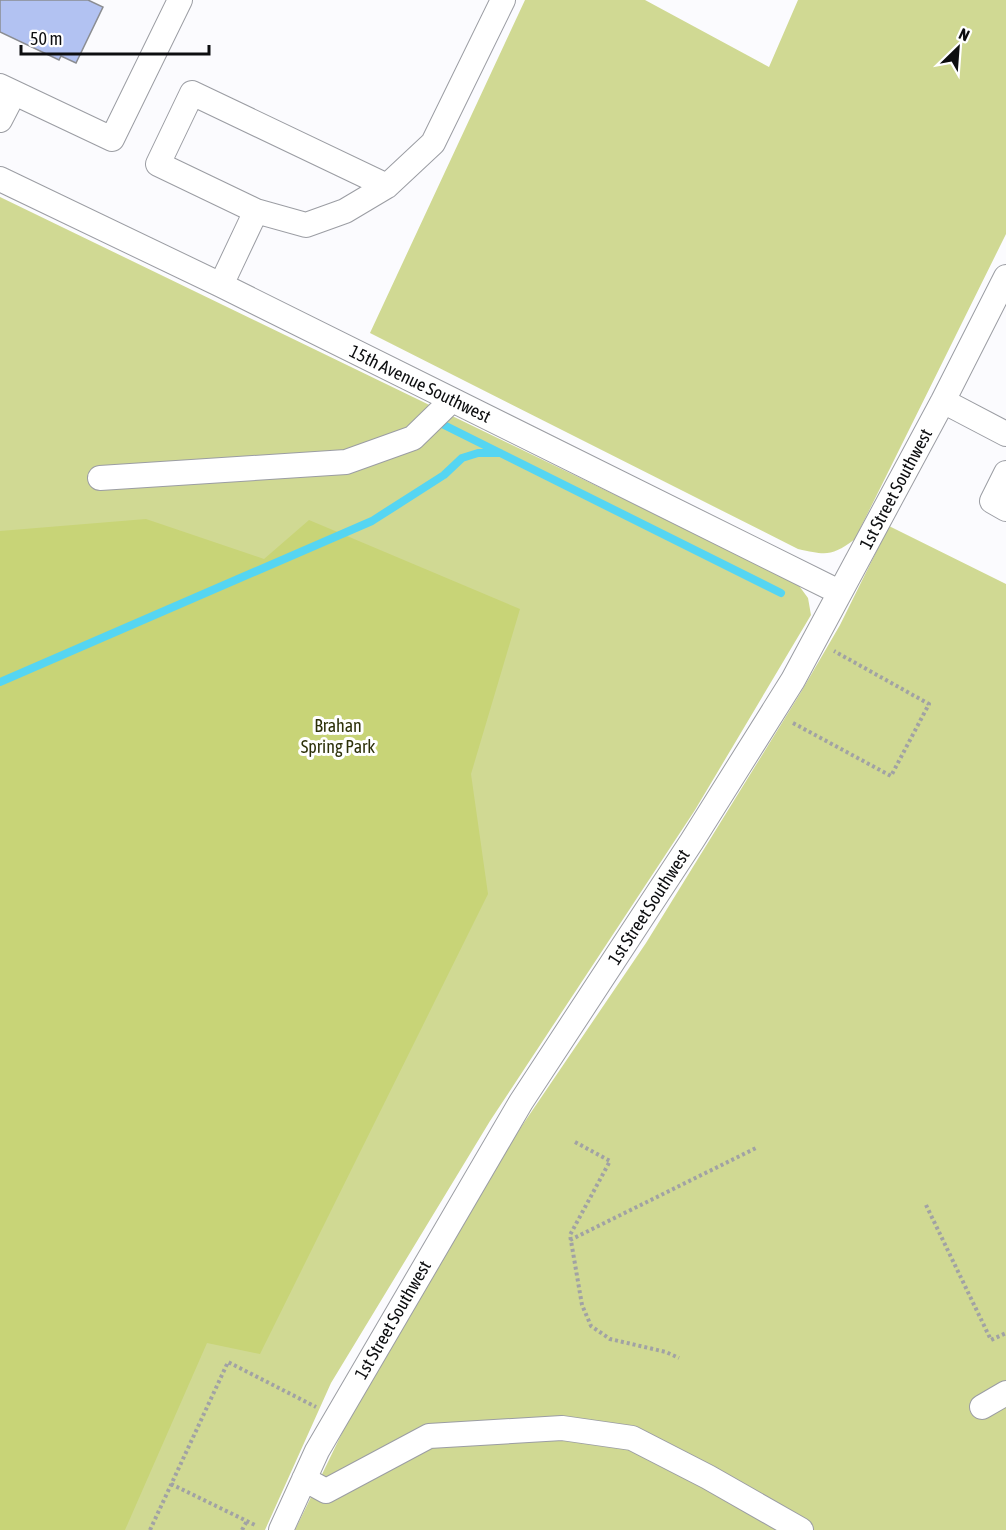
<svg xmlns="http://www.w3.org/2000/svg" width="1006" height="1530" viewBox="0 0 1006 1530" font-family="'Asap Condensed',sans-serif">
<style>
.green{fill:#d0d993}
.forest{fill:#c8d477}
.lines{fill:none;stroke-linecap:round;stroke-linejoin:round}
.stream{stroke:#55d5f2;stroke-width:8}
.building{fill:#b2c2f2;stroke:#8b8d92;stroke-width:1.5}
.minor-casing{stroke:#9b9da3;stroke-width:26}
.path{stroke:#a1a2a4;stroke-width:4;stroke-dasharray:3 3;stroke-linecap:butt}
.minor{stroke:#fff;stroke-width:24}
.labels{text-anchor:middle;stroke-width:6;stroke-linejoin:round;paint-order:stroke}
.street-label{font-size:18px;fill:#0d0e10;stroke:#fff}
.park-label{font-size:18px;fill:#2d3109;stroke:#fff}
</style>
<rect width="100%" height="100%" fill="#fbfbfe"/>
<path class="green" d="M525 0H645L769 67 798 0H1006V234L855 539C831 557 826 555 798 549L370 333Z
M0 197 797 583 808 598 811 615 695 810 490 1121 331 1383 265 1530H0Z
M889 526 1006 584V1530H295L358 1400 494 1167 646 943 801 692 840 625Z"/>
<path class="forest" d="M146 519 264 559 309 520 520 609 471 774 488 894 260 1354 207 1343 125 1530H0V531Z"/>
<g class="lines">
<path class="stream" d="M444 425 781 593
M0 682 372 521 444 475 462 458 478 453H500"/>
</g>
<path class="building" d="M0 0H88L103 7 76 63 61 56 59 60 0 32Z"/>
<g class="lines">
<g class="minor-casing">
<path id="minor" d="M0 86 112 139 180 0
M0 120 14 93
M0 179 221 285 839 592
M256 211 158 164 192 93 387 186
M221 285 256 211 306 225 345 211 387 186 433 143 503 0
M943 401 1006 434
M1006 473 992 501 1006 509
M100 478 346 462 413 438 452 400
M982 1407 1006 1393
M304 1479 326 1491 429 1436 562 1428 632 1438 708 1477 801 1530
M281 1530 317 1451 521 1102 692 841 793 680 943 401 1006 277"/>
</g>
<path class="path" d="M793 723 891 776 929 704 834 651
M575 1142 610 1161 570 1235 582 1305 591 1326 610 1339 666 1352 679 1358
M926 1205 991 1340 1006 1333
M570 1240 756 1148
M171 1484 257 1526
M150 1530 228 1362 316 1407
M242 1530 247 1521"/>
<use href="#minor" class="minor"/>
</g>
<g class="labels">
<g class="street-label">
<text transform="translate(420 384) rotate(26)" y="6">15th Avenue Southwest</text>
<text transform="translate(896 489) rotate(-62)" y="6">1st Street Southwest</text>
<text transform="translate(649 907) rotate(-57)" y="6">1st Street Southwest</text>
<text transform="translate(393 1320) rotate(-60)" y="6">1st Street Southwest</text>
</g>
<g class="park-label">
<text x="338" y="732">Brahan<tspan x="338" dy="21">Spring Park</tspan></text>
</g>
</g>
<g transform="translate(958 48) rotate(25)" stroke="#ffffff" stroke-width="4.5" paint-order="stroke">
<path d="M0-4.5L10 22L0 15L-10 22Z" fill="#0d0e10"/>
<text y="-9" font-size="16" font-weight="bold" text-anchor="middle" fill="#0d0e10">N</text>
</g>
<path d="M21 45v9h188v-9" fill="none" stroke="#0d0e10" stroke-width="3"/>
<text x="30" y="45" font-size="18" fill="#0d0e10" stroke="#ffffff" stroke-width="4.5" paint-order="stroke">50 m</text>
</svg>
